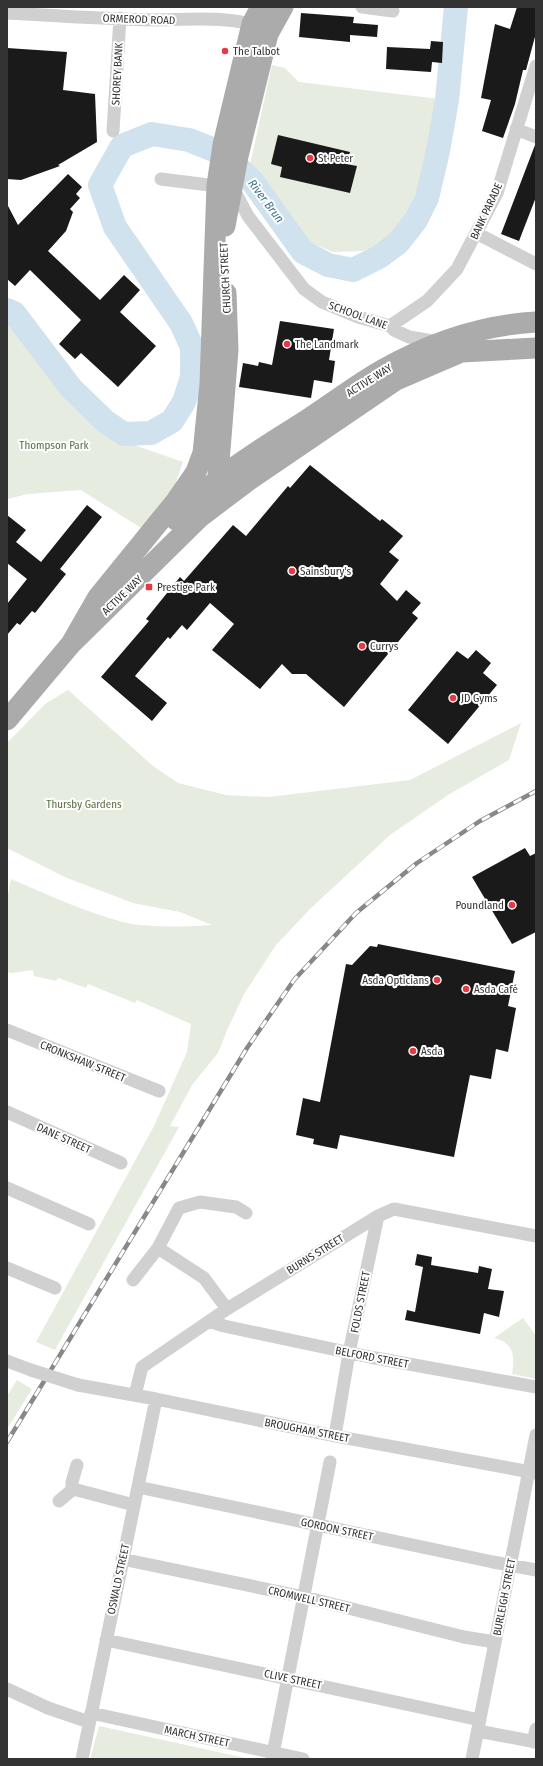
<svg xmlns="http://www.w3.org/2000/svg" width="543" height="1766" viewBox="0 0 543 1766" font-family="'Fira Sans Condensed',sans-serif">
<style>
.green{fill:#e6ecdf}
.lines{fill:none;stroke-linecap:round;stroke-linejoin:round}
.river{stroke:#cfe2ee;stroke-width:24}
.building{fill:#1a1a1a}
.street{stroke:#d0d0d0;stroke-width:13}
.primary{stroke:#ababab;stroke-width:21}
.rail-casing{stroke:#888;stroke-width:4.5}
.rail{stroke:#fff;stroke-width:3;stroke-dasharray:9;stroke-linecap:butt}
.street-bridge{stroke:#d0d0d0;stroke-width:13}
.poi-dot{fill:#e63946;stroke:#fff;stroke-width:1.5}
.labels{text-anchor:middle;stroke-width:4;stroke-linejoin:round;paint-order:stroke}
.street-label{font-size:11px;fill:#333;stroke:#fff}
.poi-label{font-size:11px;fill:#333;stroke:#fff;text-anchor:start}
.park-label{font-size:11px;fill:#56703f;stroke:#fff}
.water-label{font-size:12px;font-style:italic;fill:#3f7597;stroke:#fff}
</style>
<rect width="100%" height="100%" fill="#fff"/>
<path class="green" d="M272 65 285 68 299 82 439 99 420 198 410 218 385 244 362 251 333 252 311 243 249 169Z
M7 323 18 330 79 405 117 439 183 462 171 496 141 528 81 490 28 494 7 499Z
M68 690 153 766 178 783 226 795 269 797 410 780 521 723 509 760 448 795 390 835 311 908 276 945 244 994 228 1028 218 1053 192 1085 170 1126 179 1127 55 1350 36 1342 154 1126 187 1052 191 1024 137 1000 135 1003 88 984 86 988 58 978 56 981 34 976 33 970 12 973 7 972V900L11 879C48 895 85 912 123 922 146 928 189 927 212 925L180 912 133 903 67 878 7 848V743L45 704Z
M523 1318 536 1336V1379L512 1374C515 1356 514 1343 494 1338Z
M17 1380 32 1389 7 1429V1396Z
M99 1726 250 1759H90Z"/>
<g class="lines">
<path class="river" d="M7 310 14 313 71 388 106 422 124 434 151 433 172 421 184 402 192 377V347L181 323 115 227 100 185 122 146 152 134 189 140 224 154 252 181 303 252 328 265 353 270 379 257 398 243 416 220 427 198 438 151 447 100 456 7"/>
</g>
<path class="building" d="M517 7H536V33L526 70H523L515 104 503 138 482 131 491 100 481 98 495 24 510 29Z
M301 13 354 17 353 23 378 25 377 37 350 35V42L299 37Z
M431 41 443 42 442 63 432 62 431 72 386 69 387 47 430 49Z
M7 48 67 52 63 90 95 94 97 142 58 165 60 166 21 180 7 179Z
M278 135 350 152 346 164 357 166 350 193 280 177 282 167 271 164Z
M535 145 536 197 519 241 501 234Z
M68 174 82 187 76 194 80 198 70 209 73 212 66 231 48 251 100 300 124 275 140 290 120 312 156 346 118 387 81 353 75 359 59 344 81 320 30 270 15 286 7 279V204L18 225Z
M280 321 334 329 329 360 335 361 332 383 314 380 311 398 239 387 243 363 258 366 259 362 272 365Z
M310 465 380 521 382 519 403 536 389 552 399 560 380 584 397 601 406 590 421 603 412 613 418 618 344 707 306 674H292L282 664 260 689 212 650 234 624 210 603 187 630 182 625 170 639 168 637 135 676 167 703 152 721 101 677 149 621 146 619 180 577 184 581 233 525 246 536 288 486 290 488Z
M87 505 102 517 60 569 66 574 35 613 32 611 20 625 17 623 7 635V604L27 579 7 563V515L26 530 16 542 41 562Z
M476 650 491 663 483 673 497 685 448 744 408 710 457 651 468 659Z
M525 848 530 856 536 853V932L512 944 472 877Z
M378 944 515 971 508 1006 516 1008 508 1052 496 1049 491 1079 470 1075 454 1157 340 1135 337 1149 313 1144 314 1139 296 1135 303 1098 320 1102 346 964 352 965 370 946 377 947Z
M417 1254 432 1257 431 1265 478 1273 479 1266 492 1269 488 1289 504 1291 499 1317 484 1313 480 1334 405 1320 407 1310 415 1312 423 1267 415 1265Z"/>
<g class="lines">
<path class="street" d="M362 7 393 11
M7 13C57 16 106 19 156 20 181 20 237 15 258 28
M516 129 536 137
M113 131 120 18
M161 179 233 188 248 216 304 289 322 302 358 317 390 326 394 330 409 337 439 342
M476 233 536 264
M390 326 427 301 457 269 497 193 536 66
M7 1030 159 1091
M7 1112 121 1163
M7 1188 89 1224
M7 1268 55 1288
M133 1280 158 1248
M227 1309 204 1278 158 1248 179 1208 200 1202 236 1207 246 1213
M209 1321 224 1326 370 1357 536 1387
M7 1361 31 1370
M78 1385 156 1399 335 1436 536 1473
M135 1395 142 1367 227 1309 378 1216 394 1209 536 1236
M335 1436 349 1353 378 1216
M138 1487 493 1562 536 1570
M72 1490V1482L77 1465
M59 1501 72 1490H77L134 1505
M122 1559 304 1597 464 1637 495 1642
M106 1640 480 1720
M7 1689 48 1708 89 1722
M91 1713 303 1759
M478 1731 536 1742
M533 1742 536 1729
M82 1759 156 1399
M272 1759 330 1462
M472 1759 536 1435"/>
<path class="primary" d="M225 226 238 156 268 34 283 7
M217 487 228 350 226 293
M176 520C215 475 258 451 308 419 333 403 357 384 384 369 430 343 483 325 536 322
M71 644 98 597 176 501 196 472 203 453 210 384 217 185 223 145 252 24 261 7
M7 720 71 644 200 517 249 480 396 380 461 352 536 348"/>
<g class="rail-casing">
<path id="rail" d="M7 1442 247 1048 294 980 356 913 417 863 480 821 536 791"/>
</g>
<use href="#rail" class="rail"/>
<path class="street-bridge" d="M31 1370 78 1385"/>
</g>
<g class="poi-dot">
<circle cx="225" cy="51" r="4"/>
<circle cx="310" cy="158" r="4"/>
<circle cx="287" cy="344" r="4"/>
<circle cx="292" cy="571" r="4"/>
<rect x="145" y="583" width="8" height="8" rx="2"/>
<circle cx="362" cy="646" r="4"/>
<circle cx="453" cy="698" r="4"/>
<circle cx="512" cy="905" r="4"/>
<circle cx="437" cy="980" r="4"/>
<circle cx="466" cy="989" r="4"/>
<circle cx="413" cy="1051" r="4"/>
</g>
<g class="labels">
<g class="street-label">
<text transform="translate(139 19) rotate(2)" y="4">ORMEROD ROAD</text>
<text transform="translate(117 74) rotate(-87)" y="4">SHOREY BANK</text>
<text transform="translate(486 211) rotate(-65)" y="4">BANK PARADE</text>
<text transform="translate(225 278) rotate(-93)" y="4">CHURCH STREET</text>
<text transform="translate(358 315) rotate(20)" y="4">SCHOOL LANE</text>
<text transform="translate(369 380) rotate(-32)" y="4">ACTIVE WAY</text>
<text transform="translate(122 595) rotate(-44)" y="4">ACTIVE WAY</text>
<text transform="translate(83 1061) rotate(22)" y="4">CRONKSHAW STREET</text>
<text transform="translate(64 1138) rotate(24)" y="4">DANE STREET</text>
<text transform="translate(315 1254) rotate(-32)" y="4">BURNS STREET</text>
<text transform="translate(360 1302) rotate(-79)" y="4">FOLDS STREET</text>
<text transform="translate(372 1357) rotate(11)" y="4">BELFORD STREET</text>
<text transform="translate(307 1430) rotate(11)" y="4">BROUGHAM STREET</text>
<text transform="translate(337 1529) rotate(12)" y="4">GORDON STREET</text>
<text transform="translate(118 1579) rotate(-78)" y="4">OSWALD STREET</text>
<text transform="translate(504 1597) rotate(-79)" y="4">BURLEIGH STREET</text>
<text transform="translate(309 1599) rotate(13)" y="4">CROMWELL STREET</text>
<text transform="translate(293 1679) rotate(12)" y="4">CLIVE STREET</text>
<text transform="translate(197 1736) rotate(12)" y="4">MARCH STREET</text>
</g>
<g class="poi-label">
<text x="233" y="55">The Talbot</text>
<text x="318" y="162">St Peter</text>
<text x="295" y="348">The Landmark</text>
<text x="300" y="575">Sainsbury's</text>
<text x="157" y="591">Prestige Park</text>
<text x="370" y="650">Currys</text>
<text x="461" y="702">JD Gyms</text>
<text x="504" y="909" text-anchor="end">Poundland</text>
<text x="429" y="984" text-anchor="end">Asda Opticians</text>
<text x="474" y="993">Asda Café</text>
<text x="421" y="1055">Asda</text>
</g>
<g class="park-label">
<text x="54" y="449">Thompson Park</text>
<text x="84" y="808">Thursby Gardens</text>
</g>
<g class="water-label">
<text transform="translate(266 201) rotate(53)" y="4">River Brun</text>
</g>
</g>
<rect width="543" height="1766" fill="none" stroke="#333333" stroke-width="16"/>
</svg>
